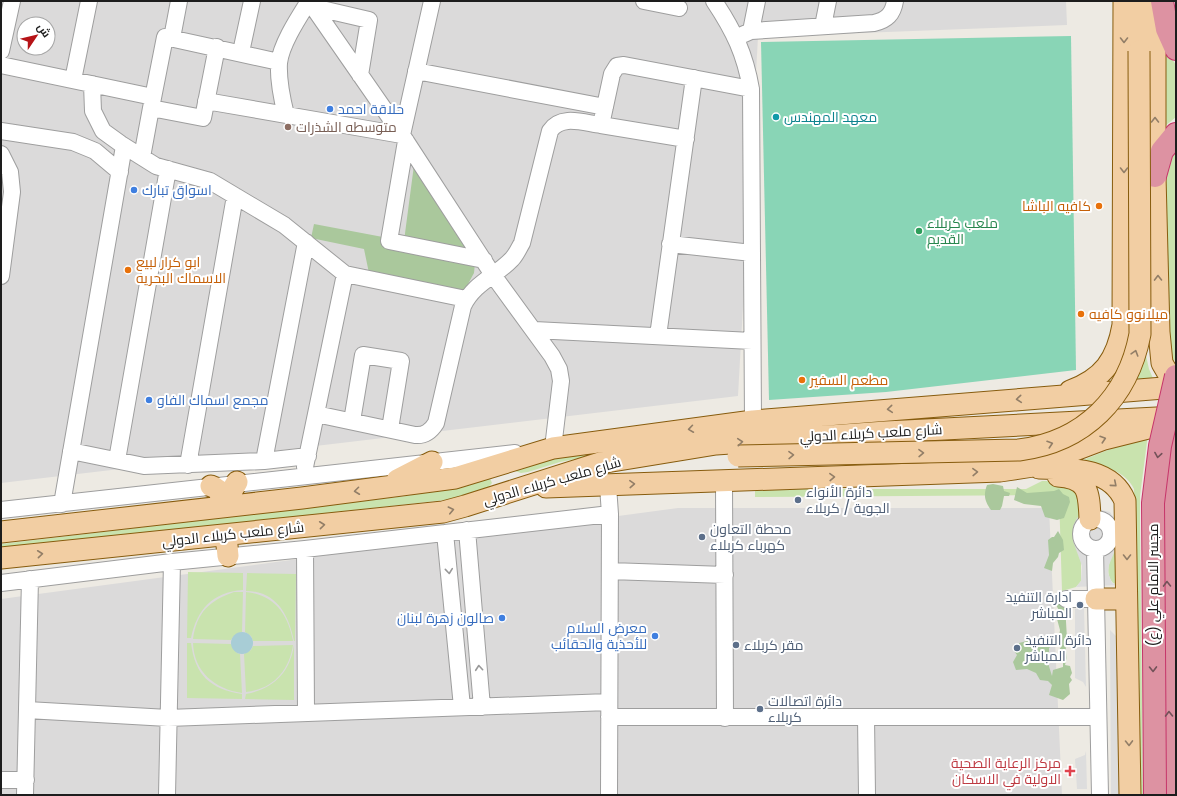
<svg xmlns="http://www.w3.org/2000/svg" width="1177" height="796" viewBox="0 0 1177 796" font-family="Poppins,Cairo,sans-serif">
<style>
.residential{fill:#dbdada;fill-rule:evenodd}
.grass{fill:#c9e3ae}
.forest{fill:#aac89c}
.pitch{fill:#89d5b6}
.parking{fill:#ddd}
.water{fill:#a8cdd6}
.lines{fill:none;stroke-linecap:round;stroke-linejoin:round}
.minor-casing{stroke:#9e9e9e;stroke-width:18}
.major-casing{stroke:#875c0e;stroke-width:23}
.highway-casing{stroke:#c6356a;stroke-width:24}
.minor{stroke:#fff;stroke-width:16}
.major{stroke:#f2cea3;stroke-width:21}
.highway{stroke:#dd92a2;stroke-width:22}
.major-bridge-casing{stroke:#875c0e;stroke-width:23;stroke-linecap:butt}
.highway-bridge-casing{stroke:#c6356a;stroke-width:24;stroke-linecap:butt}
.major-bridge{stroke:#f2cea3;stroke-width:21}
.highway-bridge{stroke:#dd92a2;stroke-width:22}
.oneway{stroke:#927e67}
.oneway2{stroke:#735259}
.oneway3{stroke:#999}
.shop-dot{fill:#3f7fe0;stroke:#fff;stroke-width:1.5}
.culture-dot{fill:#0f9aa8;stroke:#fff;stroke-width:1.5}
.education-dot{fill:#8d6e63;stroke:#fff;stroke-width:1.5}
.food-dot{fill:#e8710a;stroke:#fff;stroke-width:1.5}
.leisure-dot{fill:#2e9e5b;stroke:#fff;stroke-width:1.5}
.service-dot{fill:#5c6f8a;stroke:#fff;stroke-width:1.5}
.health-dot{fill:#e0444e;stroke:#fff;stroke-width:1.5}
.labels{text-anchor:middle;stroke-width:4;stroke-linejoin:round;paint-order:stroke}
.shop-label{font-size:14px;fill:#366cbe;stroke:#fff;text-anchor:start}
.culture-label{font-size:14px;fill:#0d838f;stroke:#fff;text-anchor:start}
.education-label{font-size:14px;fill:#785e54;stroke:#fff;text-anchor:start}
.food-label{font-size:14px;fill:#c56008;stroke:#fff;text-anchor:start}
.leisure-label{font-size:14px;fill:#27864d;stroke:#fff;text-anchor:start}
.street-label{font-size:14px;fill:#1d1d1d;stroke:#fff}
.service-label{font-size:14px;fill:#4e5e75;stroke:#fff;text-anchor:start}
.health-label{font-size:14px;fill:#be3a42;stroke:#fff;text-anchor:end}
</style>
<rect width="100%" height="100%" fill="#edeae3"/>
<path class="residential" d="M1 1H1066L1067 25 758 37 738 396 1 483ZM24 24H48V48H24Z
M678 508H1049L1062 795H1V599Z"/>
<path class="grass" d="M1166 56H1170L1176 65V117L1164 127Z
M1176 145V359L1174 361H1172L1167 328 1165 167Z
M1145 351 1149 369 1155 383 1134 384 1139 374Z
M1148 434 1140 496V522L1143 795H1139L1134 489C1125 470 1102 466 1083 460Z
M631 448 560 462 528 472 521 473 512 470 518 462Z
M489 476 492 483 486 490 445 500 1 549V544L406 496 439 490Z
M1042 481H1072L1081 487V581L1076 587 1062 591 1059 495 755 497V489H1026Z
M1119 541 1118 585 1113 583C1102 570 1113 554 1119 541Z
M188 572 243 573V590C212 592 197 610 191 638H187Z
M247 573 296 574 295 641H294C289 615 276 591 246 591Z
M234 592H243L242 632 233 637 231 640 193 639C197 612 209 601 234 592Z
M246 592C275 595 288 615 293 641H253L251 636 245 632Z
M187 643H191C195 675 210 689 242 694V699L187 698Z
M193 643 231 644 237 653 240 654 242 693C215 689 194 672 193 643Z
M293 645C289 671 273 689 246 692L244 654 251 650 253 646Z
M294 645V700L245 699 246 694C273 689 290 673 294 645Z"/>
<path class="forest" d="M414 165 476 253 474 273 462 295 370 278 364 249 311 238 314 224 404 241Z
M993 484 1003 486 1004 491 1010 493 1009 496H1004L1002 506 1000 510H991C985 501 983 496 987 485Z
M1017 487 1027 493 1054 491 1059 489 1063 494 1069 497 1070 502 1064 518 1057 520 1045 517 1041 506 1024 504 1014 500Z
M1058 531 1063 540 1064 550 1059 553 1058 557 1053 563 1052 571 1044 568 1049 555 1048 540 1052 537H1054Z
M1059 602 1065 604 1067 639 1065 642 1067 658 1065 665 1070 666 1072 673 1070 677 1072 680 1069 684 1070 694 1063 700 1049 695 1052 685 1048 681 1040 680 1036 673 1027 669 1016 670 1013 662 1017 655 1014 651 1015 647 1019 645V643L1031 640 1034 644 1039 640 1038 637 1041 635 1042 637 1051 635 1054 639V644L1049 648V652L1046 654 1050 658 1048 663 1052 676 1053 670 1063 667V656L1060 655 1059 650 1061 647 1058 642 1060 630 1057 619 1059 616 1060 612 1056 605Z"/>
<path class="pitch" d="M1071 36 1076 370 886 392 769 400 761 42Z"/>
<path class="parking" d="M1097 509 1110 512 1117 524 1119 541 1109 565 1108 573 1112 583 1118 585 1076 587 1081 581 1082 566 1073 541V526L1077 518 1082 514Z
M1084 608 1086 687 1083 682 1075 678V609Z
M1110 630 1117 637 1122 795H1111Z
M1086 751 1087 789H1077L1075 759 1085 755Z"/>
<path class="water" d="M231 643a11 11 0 1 1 22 0a11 11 0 1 1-22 0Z"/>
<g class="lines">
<g class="minor-casing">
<path id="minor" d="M309 1 402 135 493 275 552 356 559 369 561 381 553 448 544 449
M644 1 679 8
M714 1C734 31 745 54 751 89L753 421
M313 7 369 20 360 75
M823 26 828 1
M751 31 874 23C887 20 893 14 895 1
M742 35 751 31 757 1
M172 38 179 1
M217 47 203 118 151 108 165 37 279 62
M1 51 12 1
M241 52 252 1
M1 65 153 97
M416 71 605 107
M73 80 89 1
M92 84 93 111 103 131 121 144 156 166 210 181 284 225 345 274 466 299
M206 101 402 135 432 1
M286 115C282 99 278 80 279 63 281 44 299 17 309 1
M601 125 686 139
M1 131 73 142 95 151 120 172
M406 141 389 241 484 260
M1 154 10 172 12 192 1 276
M142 157 151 108
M670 244 752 253
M534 330 752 341
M658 336 694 78
M316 414 415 435C425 436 431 431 436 423L463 306C474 283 496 276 512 259 516 255 519 248 522 243L550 131C561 114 584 123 601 125L612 74 617 66 624 65 751 89
M352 421 363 355 401 361 390 429
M71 451 144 466 264 461 308 456
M117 460 168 169
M264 461 306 242
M188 465 235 196
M305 467 345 274
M724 481 725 718
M608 486 610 514 609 795
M62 504 124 146
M1 510 515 453
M1081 534a15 15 0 1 1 30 0a15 15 0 1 1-30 0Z
M467 530 482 707
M445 533 462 707
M305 549 306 713
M1095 549 1100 795
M610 571 725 575
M1 583 172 562 305 549 610 514
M1066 599H1096
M27 710 168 718 609 702
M609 717H1098
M866 717 867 795
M1 780H26
M25 795 30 579
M167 795 172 562"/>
</g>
<g class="major-casing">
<path id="major" d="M1155 1V176L1159 332 1162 363 1169 375 1176 382
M1139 51 1140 1
M1070 391C1103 379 1117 360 1123 325L1124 1
M1039 468C1070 469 1111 467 1125 501L1130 795
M1058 476C1089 478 1089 493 1090 519
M397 480 432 462
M211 486C221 489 223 498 218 507
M546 487 1000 471 1033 466 1104 439 1148 428
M237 505 232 499 231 492 237 482
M1 532 302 498 455 478 553 448 753 421 1176 387
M226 535 228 556
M1 558 443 512 465 506 600 463 716 444 886 432 1176 417
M1096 599H1126"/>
</g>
<g class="highway-casing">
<path id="highway" d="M1162 1 1167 29 1176 49
M1155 176 1162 151 1176 134
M1170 795 1167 551 1170 485 1176 441"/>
</g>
<use href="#minor" class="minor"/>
<use href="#major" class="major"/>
<use href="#highway" class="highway"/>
<g class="major-bridge-casing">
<path id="major-bridge" d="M738 456 1019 450C1084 442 1128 398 1140 334L1139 51"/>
</g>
<g class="highway-bridge-casing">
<path id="highway-bridge" d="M1155 795 1153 503 1160 446 1176 376"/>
</g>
<use href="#major-bridge" class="major-bridge"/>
<use href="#highway-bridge" class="highway-bridge"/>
</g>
<defs><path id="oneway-chevron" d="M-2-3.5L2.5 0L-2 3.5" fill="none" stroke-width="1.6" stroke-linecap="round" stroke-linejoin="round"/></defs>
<g class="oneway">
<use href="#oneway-chevron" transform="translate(1124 40) rotate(90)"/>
<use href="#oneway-chevron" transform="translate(1155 120) rotate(-90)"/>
<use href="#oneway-chevron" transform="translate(1124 170) rotate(90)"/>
<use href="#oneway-chevron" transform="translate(1158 278) rotate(-91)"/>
<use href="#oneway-chevron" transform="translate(1135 353) rotate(-73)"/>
<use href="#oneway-chevron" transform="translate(1019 399) rotate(175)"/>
<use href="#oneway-chevron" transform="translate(890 409) rotate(175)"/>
<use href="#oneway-chevron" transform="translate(691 429) rotate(172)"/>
<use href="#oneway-chevron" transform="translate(1103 439) rotate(-18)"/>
<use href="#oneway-chevron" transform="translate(740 442) rotate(-5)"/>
<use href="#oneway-chevron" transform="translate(1050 444) rotate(-18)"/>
<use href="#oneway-chevron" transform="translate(921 453) rotate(-1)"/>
<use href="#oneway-chevron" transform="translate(791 455) rotate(-1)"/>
<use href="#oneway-chevron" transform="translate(975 472) rotate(-2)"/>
<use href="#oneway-chevron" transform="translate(832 477) rotate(-2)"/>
<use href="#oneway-chevron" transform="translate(632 484) rotate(-3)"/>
<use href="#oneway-chevron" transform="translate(1114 484) rotate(40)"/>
<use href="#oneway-chevron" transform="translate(357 491) rotate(173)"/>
<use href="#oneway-chevron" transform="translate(451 510) rotate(-13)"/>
<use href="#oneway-chevron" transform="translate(322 525) rotate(-6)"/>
<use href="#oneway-chevron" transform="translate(40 554) rotate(-6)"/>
<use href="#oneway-chevron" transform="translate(1127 557) rotate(90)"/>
<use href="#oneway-chevron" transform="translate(1129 743) rotate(89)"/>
</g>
<g class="oneway2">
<use href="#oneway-chevron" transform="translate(1158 455) rotate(99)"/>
<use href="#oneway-chevron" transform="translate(1167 584) rotate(-91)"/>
<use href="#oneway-chevron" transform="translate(1153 669) rotate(89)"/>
<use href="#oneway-chevron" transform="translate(1169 714) rotate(-91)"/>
</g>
<g class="oneway3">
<use href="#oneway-chevron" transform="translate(449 571) rotate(84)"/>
<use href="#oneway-chevron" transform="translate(479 668) rotate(-95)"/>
</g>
<g class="shop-dot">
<circle cx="330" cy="109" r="4"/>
<circle cx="134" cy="190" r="4"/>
<circle cx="149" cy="400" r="4"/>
<circle cx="502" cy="618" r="4"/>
<circle cx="655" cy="636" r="4"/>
</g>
<circle class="culture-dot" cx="776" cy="117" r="4"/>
<circle class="education-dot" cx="288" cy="127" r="4"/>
<g class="food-dot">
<circle cx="1099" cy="206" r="4"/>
<circle cx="128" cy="270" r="4"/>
<circle cx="1081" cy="314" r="4"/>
<circle cx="802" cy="380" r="4"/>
</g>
<circle class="leisure-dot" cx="919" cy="231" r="4"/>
<g class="service-dot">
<circle cx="798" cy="500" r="4"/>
<circle cx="702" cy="537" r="4"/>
<circle cx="1080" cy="605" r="4"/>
<circle cx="736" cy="645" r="4"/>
<circle cx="1017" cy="648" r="4"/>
<circle cx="760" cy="709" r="4"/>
</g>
<path class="health-dot" d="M1068 765h4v4h4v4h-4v4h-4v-4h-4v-4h4z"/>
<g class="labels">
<g class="shop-label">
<text x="338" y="114">حلاقة احمد</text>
<text x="142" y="195">اسواق تبارك</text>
<text x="157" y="405">مجمع اسماك الفاو</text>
<text x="494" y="623" text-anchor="end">صالون زهرة لبنان</text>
<text x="647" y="633" text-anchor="end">معرض السلام<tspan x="647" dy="16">للأحذية والحقائب</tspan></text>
</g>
<g class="culture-label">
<text x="784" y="122">معهد المهندس</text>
</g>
<g class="education-label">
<text x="296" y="132">متوسطه الشذرات</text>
</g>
<g class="food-label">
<text x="1091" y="211" text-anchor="end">كافيه الباشا</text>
<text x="136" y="267">ابو كرار لبيع<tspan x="136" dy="16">الاسماك البحريه</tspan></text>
<text x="1089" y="319">ميلانوو كافيه</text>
<text x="810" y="385">مطعم السفير</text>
</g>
<g class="leisure-label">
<text x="927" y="228">ملعب كربلاء<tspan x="927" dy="16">القديم</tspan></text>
</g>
<g class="street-label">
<text transform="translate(871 433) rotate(-3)" y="5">شارع ملعب كربلاء الدولي</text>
<text transform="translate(552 481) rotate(-16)" y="5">شارع ملعب كربلاء الدولي</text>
<text transform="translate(233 534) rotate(-6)" y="5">شارع ملعب كربلاء الدولي</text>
<text transform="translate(1153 585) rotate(-90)" y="5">مجسر الامام علي (ع)</text>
</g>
<g class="service-label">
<text x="806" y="497">دائرة الأنواء<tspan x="806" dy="16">الجوية / كربلاء</tspan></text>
<text x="710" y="534">محطة التعاون<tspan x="710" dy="16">كهرباء كربلاء</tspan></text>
<text x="1072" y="602" text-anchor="end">ادارة التنفيذ<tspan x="1072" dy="16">المباشر</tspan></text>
<text x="1025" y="645">دائرة التنفيذ<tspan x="1025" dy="16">المباشر</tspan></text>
<text x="744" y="650">مقر كربلاء</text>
<text x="768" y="706">دائرة اتصالات<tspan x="768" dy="16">كربلاء</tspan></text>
</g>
<g class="health-label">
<text x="1061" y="768">مركز الرعاية الصحية<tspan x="1061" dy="16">الاولية في الاسكان</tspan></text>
</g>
</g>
<rect width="1177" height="796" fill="none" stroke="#1d1d1d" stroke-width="4"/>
<g transform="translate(36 36) rotate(55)"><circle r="19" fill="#ffffff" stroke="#a5a5a5"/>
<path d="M0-3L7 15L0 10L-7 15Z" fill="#b61317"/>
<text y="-6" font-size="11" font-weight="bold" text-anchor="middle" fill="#1d1d1d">ش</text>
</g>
</svg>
